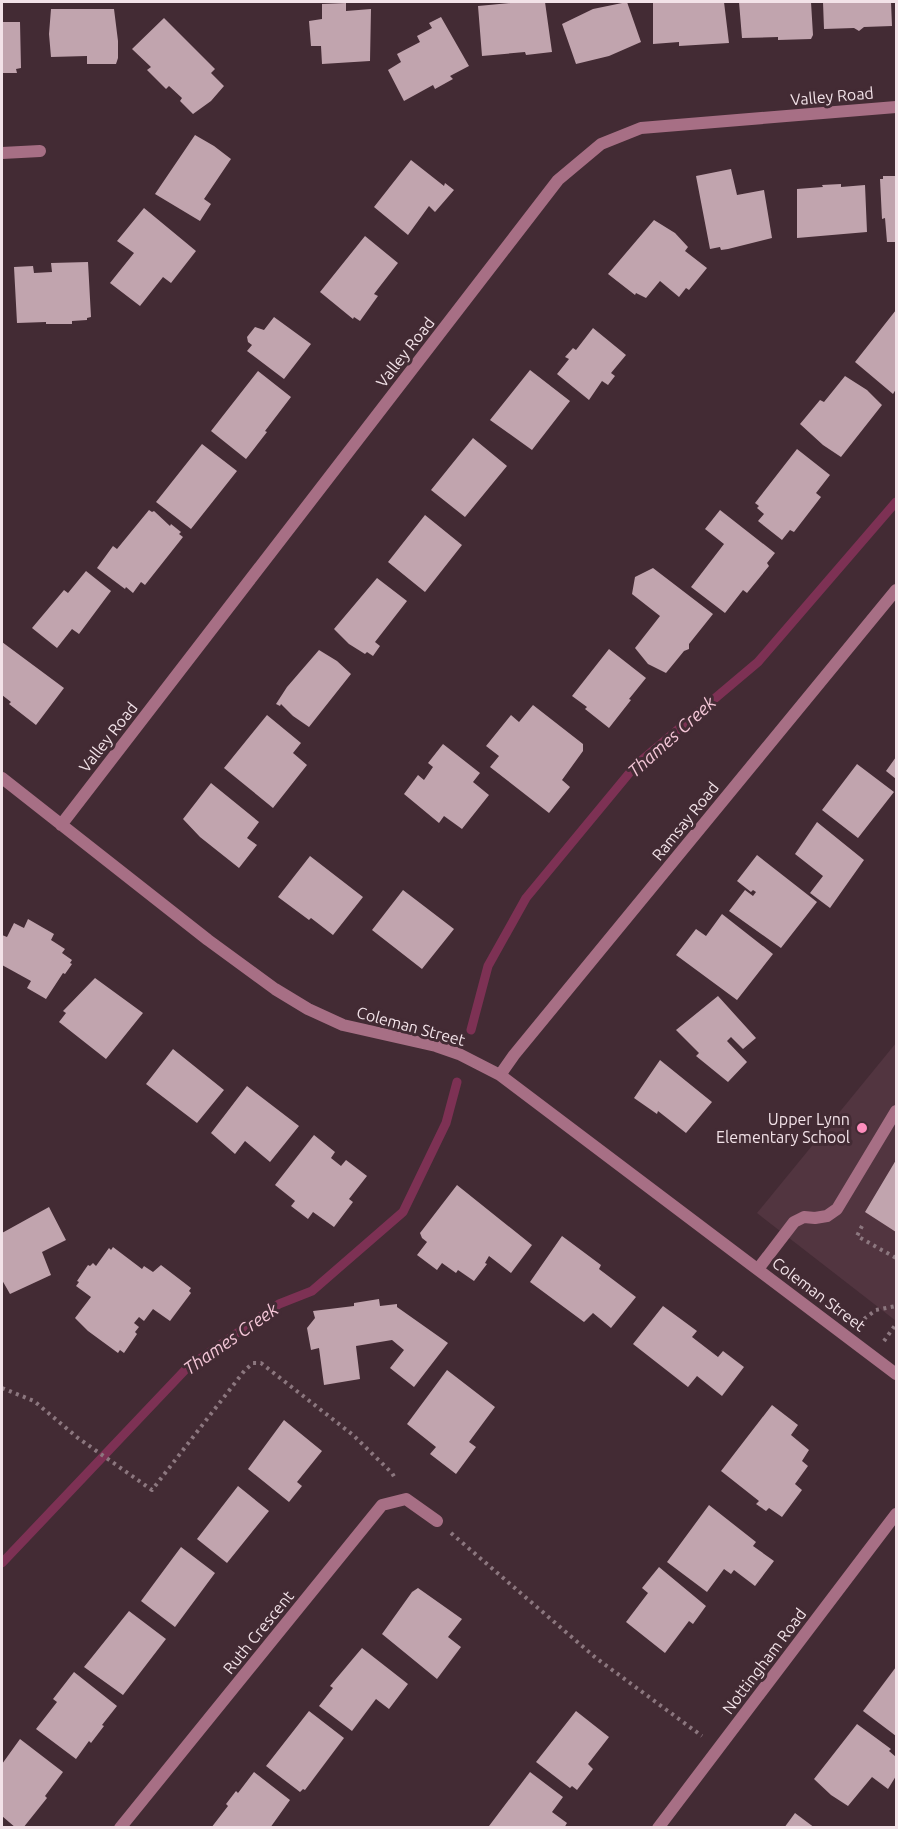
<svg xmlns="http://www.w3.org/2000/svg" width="898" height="1829" viewBox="0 0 898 1829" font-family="Ubuntu,sans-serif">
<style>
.built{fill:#523540}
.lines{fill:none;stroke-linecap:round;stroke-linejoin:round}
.stream{stroke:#7d3154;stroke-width:9}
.building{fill:#c1a4ae}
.path{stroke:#8c777f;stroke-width:4;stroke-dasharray:3 4.5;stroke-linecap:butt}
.service{stroke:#a76f85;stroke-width:12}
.minor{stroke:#a76f85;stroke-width:12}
.poi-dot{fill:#fe8ebd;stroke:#432b34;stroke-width:2}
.labels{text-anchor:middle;stroke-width:6;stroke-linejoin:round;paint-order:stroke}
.street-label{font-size:16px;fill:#f2e2e8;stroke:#432b34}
.poi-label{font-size:16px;fill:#f2e2e8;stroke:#432b34;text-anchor:end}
.water-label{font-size:18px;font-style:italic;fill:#f4c6d7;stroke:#432b34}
</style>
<rect width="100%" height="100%" fill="#432b34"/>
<path class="built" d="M896 1043V1321L757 1213Z"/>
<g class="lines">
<path class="stream" d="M471 1030 488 966 526 898 636 765 758 662 896 502
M2 1563 187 1368 279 1304 312 1291 403 1212 446 1123 457 1082"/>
</g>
<path class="building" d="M522 2H545L552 52 526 55 525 52 482 56 478 6Z
M627 2 641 42 609 56 576 64 562 24 593 9Z
M653 2H724L729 43 679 46V42L653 44Z
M739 2H811L813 35 811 39 778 40V37L742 38Z
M823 2H891L892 26 864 27 859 31 854 28 824 29Z
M346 3V11L371 9 370 61 322 64 321 46H311L309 21 322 19V4Z
M51 9H114L118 41V58L116 64H87V56L51 57 49 34Z
M441 17 469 66 450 76 453 79 435 89 433 85 404 101 388 70 401 62 397 54 420 42 417 36 432 28 429 23Z
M164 18 215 69 211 73 224 86 211 101 193 114 180 101 182 98 169 86 166 89 147 70 151 67 132 49Z
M2 22H20L21 68 16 69 17 73H2Z
M195 135 214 146 231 159 204 199 211 204 200 221 155 194Z
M411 160 444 186 445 183 454 190 435 212 429 206 408 235 374 207Z
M731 169 737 195 764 190 772 238 728 249 721 250 720 247 710 249 696 176Z
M883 176H896V242H887L885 218 882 219 880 179H883Z
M841 184V187L865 185 867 232 797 238V189L823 187 822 185Z
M144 208 196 251 171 283 163 277 140 306 110 283 134 253 117 241Z
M654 220 675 233 688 247 685 251 707 268 689 290 686 288 679 297 660 281 646 298 636 293 635 295 608 274Z
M365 236 398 263 374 294 378 296 360 321 354 317 353 319 320 292Z
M88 262 91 317 87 318V320L72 321V324H46V322L17 323 14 267 33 266 34 273 52 272 51 263Z
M896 310V389L893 394 855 362Z
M274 317 311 344 284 379 247 351 252 345 248 342 247 337 255 327 264 330Z
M593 328 626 355 611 373 615 376 608 385 602 381 589 400 557 374 569 359 565 357 573 348 576 350Z
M530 370 570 401 532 450 490 420Z
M258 371 291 397 265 431 267 432 246 459 211 431Z
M845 376 867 390 882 405 841 457 823 445 800 424 820 400 824 402Z
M473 438 507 466 465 517 431 490Z
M202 444 237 471 191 529 156 502Z
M797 449 830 475 816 493 821 497 794 532 790 530 782 540 758 521 764 514 757 508 759 506 755 503Z
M149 510 152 512 154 511 170 526 171 524 181 532 179 534 183 537 145 585 141 582 133 593 126 587 125 589 97 568 113 546 117 549Z
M720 510 775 553 767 563 769 566 747 593 743 590 725 613 691 587 724 544 705 529Z
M425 515 462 545 425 592 388 562Z
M653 568 713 614 689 644V649L684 651 666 673 648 664 635 648 660 616 632 594 635 577Z
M86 571 111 591 79 634 72 629 57 648 32 628 64 590 68 593Z
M377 578 407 601 375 642 380 646 373 656 367 652 365 654 349 644 334 629Z
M2 642 64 688 36 725 9 704 11 702 2 695Z
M609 649 646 678 629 699 631 700 609 728 585 709 587 707 572 696Z
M319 650 337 661 351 674 309 727 293 716 281 704 280 706 276 704 287 687Z
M533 705 583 744V751L562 780 570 787 549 813 490 767 499 756 486 746 511 715 519 722Z
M267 715 301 743 293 753 307 765 273 808 224 768Z
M443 744 480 773 473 782 489 795 462 829 444 816 439 823 404 794 418 775 424 780 433 767 428 763Z
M896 757V779L886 771Z
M857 764 894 792 858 838 822 810Z
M211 783 259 822 247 838 257 845 239 868 200 837 183 819Z
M817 822 864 860 830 908 810 893 823 876 795 854Z
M757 855 817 902 781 948 729 911 745 890 753 896 756 892 753 890 751 892 737 881Z
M310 856 363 897 333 935 311 918 309 920 278 897Z
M403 890 454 929 422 969 372 930Z
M722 914 773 954 737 1000 676 955 696 929 706 936Z
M28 919 54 934 51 940 65 949 62 953 72 960 70 963 72 964 65 974 63 973 46 999 27 988 31 981 2 965V935L7 937 14 923 24 928Z
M95 978 143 1013 106 1059 59 1022 66 1013 63 1011Z
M718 996 756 1038 743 1049 731 1037 727 1041 747 1062 728 1082 696 1056 699 1053 676 1030Z
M173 1049 224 1090 197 1123 146 1084Z
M660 1060 712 1102 686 1133 658 1111 657 1114 634 1098Z
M247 1086 299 1126 270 1162 245 1141 235 1154 211 1133Z
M314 1135 335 1152 331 1158 341 1166 346 1160 367 1176 349 1199 353 1202 334 1227 313 1212 308 1219 291 1206 295 1201 275 1185Z
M896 1160V1232L865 1212Z
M457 1185 532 1245 511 1273 489 1256 485 1263 487 1264 474 1281 458 1270 456 1273 442 1263 437 1270 417 1255 427 1242 422 1238 420 1233Z
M49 1207 66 1240 42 1252 51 1275 10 1294 2 1280V1233Z
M562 1236 601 1265 599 1269 636 1297 611 1328 593 1313 584 1322 530 1282Z
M113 1247 142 1269 144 1266 153 1272 161 1265 191 1288 189 1291 191 1293 170 1321 153 1309 144 1321 139 1317 134 1323 139 1327 135 1332 137 1334 124 1353 120 1350 118 1353 88 1331 75 1318 91 1297 76 1286 79 1282 77 1281 88 1265 90 1266 93 1263 96 1266 109 1248 111 1250Z
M379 1299 380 1306 397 1304V1307L448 1343 414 1387 390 1368 404 1350 392 1340 356 1346 360 1379 324 1385 319 1348 311 1350 307 1328 315 1318 313 1311 354 1306V1303Z
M663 1306 697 1331 692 1337 718 1357 723 1351 744 1367 722 1396 697 1376 688 1387 633 1344Z
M447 1370 495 1407 469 1442 476 1447 456 1474 430 1454 436 1447 407 1424Z
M772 1405 798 1425 791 1435 809 1450 802 1461 808 1466 795 1484 802 1490 782 1517 769 1508 766 1511 756 1504 759 1501 721 1471Z
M284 1420 322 1451 297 1482 302 1486 289 1502 248 1469Z
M238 1486 269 1511 227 1563 197 1539Z
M709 1505 756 1542 753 1546 774 1561 755 1586 734 1570 731 1574 724 1569 707 1592 667 1562Z
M181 1547 215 1573 175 1627 141 1601Z
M659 1567 706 1606 693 1624 689 1621 665 1653 626 1622 648 1593 642 1588Z
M418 1588 462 1619 448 1637 461 1647 437 1679 382 1634 412 1592Z
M129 1611 166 1639 123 1695 84 1667Z
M362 1648 408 1684 389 1709 376 1699 352 1731 319 1706 333 1688 330 1686Z
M896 1667V1736L863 1711Z
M74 1672 117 1706 102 1725 104 1726 91 1743 89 1741 76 1759 36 1729 57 1702 53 1699Z
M309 1711 344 1738 305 1790 303 1789 300 1792 266 1766Z
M576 1711 609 1737 588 1764 593 1769 577 1790 572 1786 570 1788 536 1762Z
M857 1724 891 1749 889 1751 896 1757V1776L888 1789 872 1777 848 1806 831 1795 814 1779Z
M20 1739 63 1772 45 1796 47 1798 23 1828H16L2 1816V1764Z
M254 1772 290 1800 270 1828H211L228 1806 226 1804 236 1791 238 1793Z
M530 1772 563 1797 552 1812 567 1823 564 1828H491L489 1826Z
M795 1813 815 1828H784Z"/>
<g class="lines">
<path class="path" d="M862 1226 857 1236 896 1258
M864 1319 876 1310 896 1306
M884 1341 896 1324
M2 1388 34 1401 78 1438 152 1490 245 1370 253 1363H261L353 1435 392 1473 396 1480
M451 1533 596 1658 702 1736"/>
<path class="service" d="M758 1269 794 1222 804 1217 815 1218 827 1216 837 1209 896 1111"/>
<path class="minor" d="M2 153 40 151
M2 778 208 940 275 989 308 1009 343 1025 436 1046 459 1054 500 1075 896 1374
M61 825 558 180 601 144 641 128 896 107
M500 1075 514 1055 896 590
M120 1828 382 1505 406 1499 437 1521
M658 1828 896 1514"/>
</g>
<circle class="poi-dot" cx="862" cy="1128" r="6"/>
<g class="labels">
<g class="street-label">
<text transform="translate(832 96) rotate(-5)" y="6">Valley Road</text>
<text transform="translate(405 352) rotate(-52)" y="6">Valley Road</text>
<text transform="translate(108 737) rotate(-52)" y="6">Valley Road</text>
<text transform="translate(685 821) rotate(-51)" y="6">Ramsay Road</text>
<text transform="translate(411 1026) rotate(15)" y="6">Coleman Street</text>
<text transform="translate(819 1294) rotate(37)" y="6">Coleman Street</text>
<text transform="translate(258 1632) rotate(-51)" y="6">Ruth Crescent</text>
<text transform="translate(764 1661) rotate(-53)" y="6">Nottingham Road</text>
</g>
<g class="poi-label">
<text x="850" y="1125">Upper Lynn<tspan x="850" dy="18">Elementary School</tspan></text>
</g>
<g class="water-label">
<text transform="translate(672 737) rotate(-42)" y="6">Thames Creek</text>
<text transform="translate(231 1339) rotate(-35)" y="6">Thames Creek</text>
</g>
</g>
<rect width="898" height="1829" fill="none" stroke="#f2e2e8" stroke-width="6"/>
</svg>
